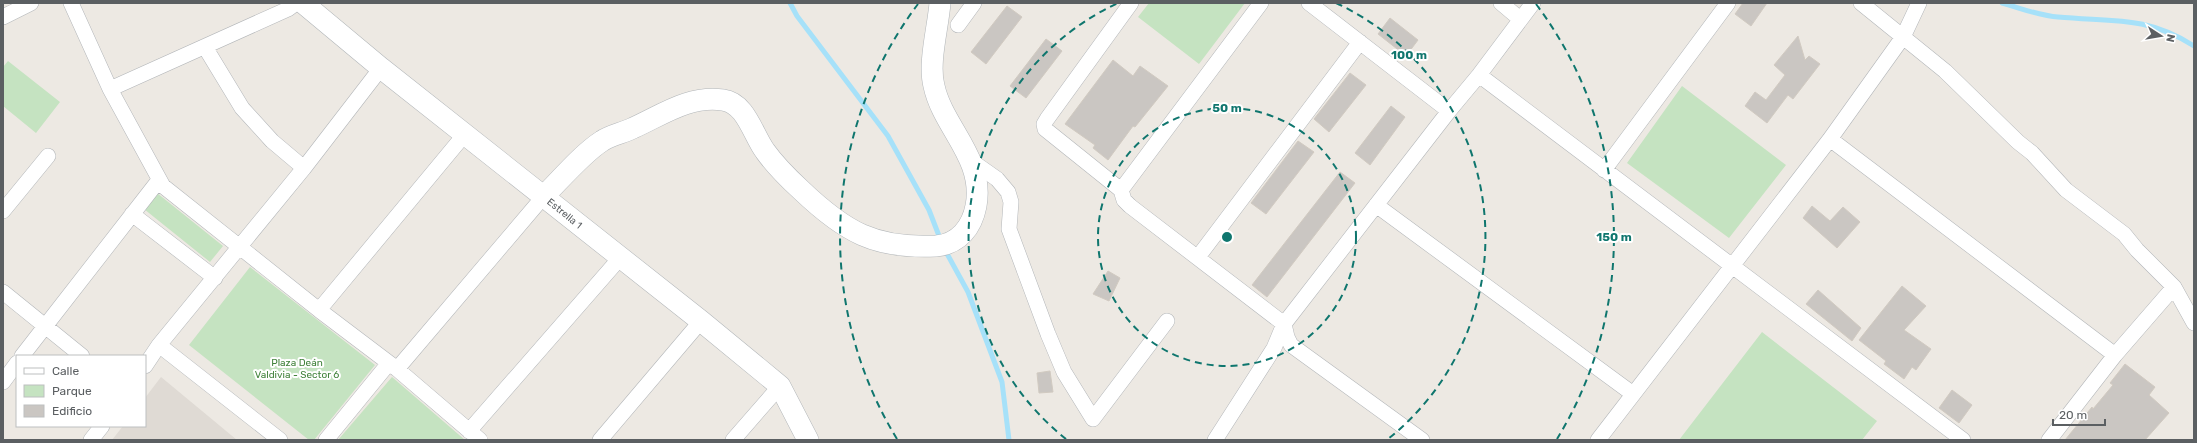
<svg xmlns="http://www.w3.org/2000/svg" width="2197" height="443" viewBox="0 0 2197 443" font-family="Rubik,sans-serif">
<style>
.education{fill:#dfdad4}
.green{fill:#c5e3c1}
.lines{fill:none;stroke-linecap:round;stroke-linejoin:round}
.stream{stroke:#a6e1f9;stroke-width:5}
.building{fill:#cac6c2;stroke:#d1cac1}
.street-casing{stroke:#b3b6b9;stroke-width:16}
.secondary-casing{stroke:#b2b6b9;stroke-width:22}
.street{stroke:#fff;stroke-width:15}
.secondary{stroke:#fff;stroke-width:21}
.ring{fill:none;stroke:#0f766e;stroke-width:2;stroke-dasharray:7 5}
.labels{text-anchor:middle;stroke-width:4;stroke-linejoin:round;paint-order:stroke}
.street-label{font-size:10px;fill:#5b5f62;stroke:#fff}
.park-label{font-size:10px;fill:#41823b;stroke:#fff}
.centre{fill:#0f766e;stroke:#fff;stroke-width:2}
.ring-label{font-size:12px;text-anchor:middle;font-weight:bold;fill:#0f766e;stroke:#fff;stroke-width:4;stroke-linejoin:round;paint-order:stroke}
</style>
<rect width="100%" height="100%" fill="#ede9e3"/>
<path class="education" d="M161 377 237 440H112L123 426H145V398Z"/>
<path class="green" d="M1149 3H1245L1199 64 1138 17Z
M8 61 60 102 36 133 3 106V67Z
M1682 86 1786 165 1729 238 1627 163Z
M157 193 223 246 210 262 144 209Z
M250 267 375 365 314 440H309L189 345Z
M1762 332 1877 421 1862 440H1679Z
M392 377 465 440H338Z"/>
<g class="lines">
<path class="stream" d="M790 3 797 16 888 136 929 210 941 241
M2002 3C2020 8 2040 16 2058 17 2111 22 2146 15 2194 46
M945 250 968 292 1002 382 1009 440"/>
</g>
<path class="building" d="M1743 3H1767L1751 26 1735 14Z
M1007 6 1022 17 986 64 971 52Z
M1390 18 1418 40 1406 56 1378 34Z
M1798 36 1805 60 1809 56 1820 64 1793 99 1788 95 1767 123 1745 106 1755 92 1766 100 1785 75 1774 65Z
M1046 39 1062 51 1026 98 1010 86Z
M1113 60 1133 76 1140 66 1168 86 1135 127 1133 126 1108 160 1093 148 1095 145 1065 124Z
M1350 73 1366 85 1329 132 1314 119Z
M1391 106 1405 117 1370 165 1355 153Z
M1298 141 1314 152 1266 214 1251 203Z
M1340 172 1355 183 1267 297 1252 285Z
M1812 206 1830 221 1843 207 1860 222 1837 248 1803 218Z
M1108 271 1120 278 1109 301 1093 294Z
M1902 286 1926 306 1904 330 1931 349 1916 370 1912 367 1904 379 1884 364 1886 361 1859 340Z
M1818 290 1861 328 1852 341 1806 304Z
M2125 364 2155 387 2149 395 2169 413 2145 440H2065L2092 407 2093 409 2113 385 2110 383Z
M1050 371 1053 392 1039 393 1037 373Z
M1952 390 1972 405 1959 423 1939 408Z"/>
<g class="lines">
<g class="street-casing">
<path id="street" d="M71 3 110 89 163 186 319 310 397 369 480 440
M1131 3 1047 119 1044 124 1045 129 1121 190 1124 200 1130 206 1284 324 1287 337 1291 345 1422 440
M1309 3 1449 111
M1501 3 1520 19
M1861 3 1945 71 2018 142 2032 153 2066 190 2124 234 2137 250 2174 287 2194 323
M3 17 31 3
M958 25 974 3
M205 47 242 108 272 141 304 168
M1479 75 1963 440
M110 89 288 9 296 3
M1830 139 2115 355
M970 160 997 179 1008 192 1011 202 1009 229 1048 334 1064 372 1093 419 1167 321
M1604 170 1728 3
M1121 190 1261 3
M1376 205 1633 394
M3 211 48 156
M132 214 215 278
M1198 257 1360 42
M3 292 82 356
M319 310 465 134
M159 345 280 440
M22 356 159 180
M145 366 159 345 304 168 381 68
M397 369 544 196
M3 382 17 363
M469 431 620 258
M91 440 102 426
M326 440 389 363
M600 440 701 321
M733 440 780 386
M1215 440 1274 348 1284 324 1449 111 1479 75 1533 3
M1598 440 1830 139 1903 37 1919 3
M2049 440 2115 355 2174 287"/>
</g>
<g class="secondary-casing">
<path id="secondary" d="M303 3 381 68 701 321 780 386 808 440
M544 196C560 180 583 153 602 141 611 135 623 133 633 128 662 115 689 95 723 100 746 103 753 135 765 151 775 165 788 178 801 190 845 232 875 249 936 246 959 244 972 227 976 206 985 158 943 128 934 86 928 63 938 28 940 3"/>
</g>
<use href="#street" class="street"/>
<use href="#secondary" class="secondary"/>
</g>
<g class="ring">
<circle cx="1227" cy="237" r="129"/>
<path d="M1066 439A258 258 0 0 1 1118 3M1336 3A258 258 0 0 1 1388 439"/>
<path d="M897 439A387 387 0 0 1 918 4M1536 4A387 387 0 0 1 1557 439"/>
</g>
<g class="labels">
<g class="street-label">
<text transform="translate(565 213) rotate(39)" y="4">Estrella 1</text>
</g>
<g class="park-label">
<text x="297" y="366">Plaza Deán<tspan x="297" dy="12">Valdivia - Sector 6</tspan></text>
</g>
</g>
<circle cx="1227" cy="237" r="6" class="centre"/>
<g class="ring-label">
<text x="1409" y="59">100 m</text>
<text x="1227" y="112">50 m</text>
<text x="1614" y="241">150 m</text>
</g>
<rect width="2197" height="443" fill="none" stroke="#5b5f62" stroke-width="8"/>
<rect x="16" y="355" width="130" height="72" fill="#ffffff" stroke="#bdbfc0"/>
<rect x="24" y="368" width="20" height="6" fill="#ffffff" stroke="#bdbfc0"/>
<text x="52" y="375" font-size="12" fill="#5b5f62">Calle</text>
<rect x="24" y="385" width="20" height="12" fill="#c5e3c1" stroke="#bdbfc0"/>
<text x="52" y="395" font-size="12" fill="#5b5f62">Parque</text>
<rect x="24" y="405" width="20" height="12" fill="#cac6c2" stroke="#bdbfc0"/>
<text x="52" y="415" font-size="12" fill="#5b5f62">Edificio</text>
<g transform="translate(2161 36) rotate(102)" stroke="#ffffff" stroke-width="3" paint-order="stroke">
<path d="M0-3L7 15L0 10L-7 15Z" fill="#5b5f62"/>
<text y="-6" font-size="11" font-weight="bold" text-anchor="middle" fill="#5b5f62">N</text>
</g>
<path d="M2053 419v6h52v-6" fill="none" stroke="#5b5f62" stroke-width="2"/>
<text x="2059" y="419" font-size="12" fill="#5b5f62" stroke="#ffffff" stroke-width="3" paint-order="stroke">20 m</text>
</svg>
